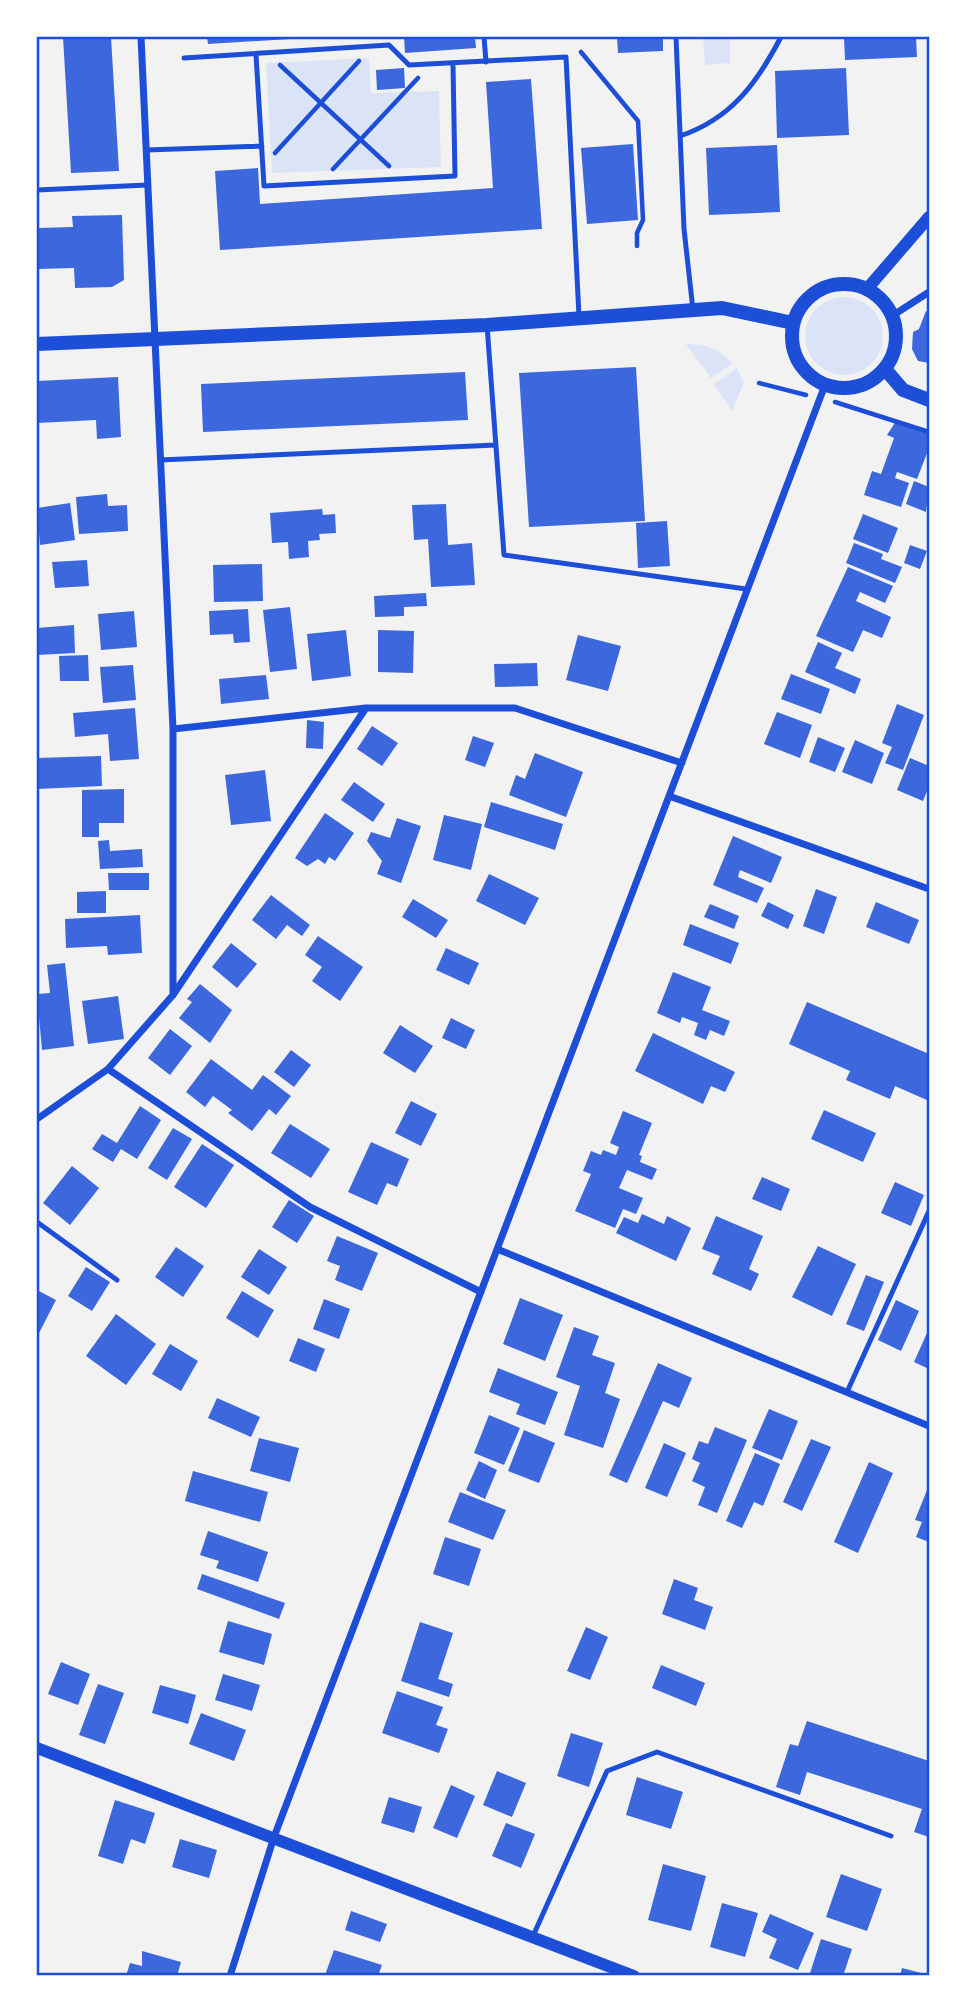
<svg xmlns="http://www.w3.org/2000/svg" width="966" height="2013" viewBox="0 0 966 2013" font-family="Lato,sans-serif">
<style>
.green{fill:#dbe4f7}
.building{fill:#3d67dc}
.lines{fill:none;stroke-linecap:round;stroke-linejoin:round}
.path{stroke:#1d4ed8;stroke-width:4.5}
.service{stroke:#1d4ed8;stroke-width:5}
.minor{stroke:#1d4ed8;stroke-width:7}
.tertiary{stroke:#1d4ed8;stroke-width:12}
.secondary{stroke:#1d4ed8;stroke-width:14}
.neatline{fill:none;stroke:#1d4ed8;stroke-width:2.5}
</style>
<rect width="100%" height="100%" fill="#f2f2f2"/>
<path class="green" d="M703 37H730V63L705 65Z
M369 58 371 93 439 91 441 167 272 173 266 63Z
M805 336a39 39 0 1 1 78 0a39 39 0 1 1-78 0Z
M686 344C707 344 718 349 733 363L711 378Z
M737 368 744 382 732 411 714 384Z"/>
<path class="building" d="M63 37H111L119 171 71 173Z
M207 37H291V39L208 44Z
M404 37H475L476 48 405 53Z
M617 37H663V51L618 53Z
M844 37H916L917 57 845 60Z
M404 68 405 88 377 90 376 70Z
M846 68 849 135 777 138 775 71Z
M531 79 542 229 220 250 215 171 258 168 260 204 493 188 486 82Z
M633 144 638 220 587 224 581 148Z
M777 145 780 212 709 215 706 148Z
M122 215 124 280 112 287 75 288 74 268 37 269V228L73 227 72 216Z
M926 311 929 312V363L918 361 912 349 913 332 919 329Z
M636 367 645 521 529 527 519 373Z
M465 372 468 420 203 432 201 384Z
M118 377 121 437 97 439 96 420 37 423V381Z
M896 421 929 432V448L917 479 897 472 895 478 909 483 901 507 864 495 872 471 881 474 894 438 887 435Z
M914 481 929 487 926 512 906 504Z
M107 494 108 506 127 505 128 531 79 534 76 497Z
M70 503 75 540 40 545 37 508Z
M446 504 448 545 472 543 475 585 431 587 428 539 414 540 412 505Z
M322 509 323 515 335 514 336 533 319 534 320 540 308 541 309 557 289 559 288 542 272 543 270 513Z
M863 514 898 528 888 553 853 539Z
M667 521 670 566 638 568 636 523Z
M854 543 883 554 881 559 902 567 895 583 846 563Z
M910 545 927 551 920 569 904 563Z
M87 560 89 586 55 588 52 562Z
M262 564 263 601 214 602 213 565Z
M848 567 893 586 885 603 860 592 856 601 891 617 882 638 863 630 853 652 816 636Z
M426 593 427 606 404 607V616L375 617 374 596Z
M290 607 297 669 270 672 263 610Z
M248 609 250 642 234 643 233 634 210 635 209 611Z
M134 611 137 647 101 650 98 614Z
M74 625 75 653 37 655V628Z
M346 630 351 676 312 681 307 634Z
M378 630 414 631 413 673 378 672Z
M578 635 621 646 608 691 566 680Z
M818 642 842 653 835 668 861 679 855 694 805 672Z
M88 655 89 681H60L59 656Z
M537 663 538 686 495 687 494 664Z
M133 665 136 700 103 703 100 667Z
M791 674 830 689 821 714 781 699Z
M266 675 269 699 221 704 219 679Z
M897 704 924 715 903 770 885 763 892 747 882 743Z
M135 708 139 759 110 761 108 734 75 737 73 713Z
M777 712 812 725 800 758 764 744Z
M307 720 324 722 323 749 306 748Z
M372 726 398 743 382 766 357 749Z
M473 736 494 743 485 767 465 760Z
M818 737 845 748 835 772 809 762Z
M855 740 884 753 872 784 842 772Z
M535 753 583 772 566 817 509 795 516 775 525 779Z
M101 756 102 786 37 789V758Z
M910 758 929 766V786L923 801 897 790Z
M265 770 271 821 231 825 225 775Z
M354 782 385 804 373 822 341 800Z
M124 789V823H99V837H82V790Z
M491 802 563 824 555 850 484 827Z
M325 813 354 833 335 861 329 857 325 864 318 859 307 866 295 858Z
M444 815 482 824 471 870 433 860Z
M397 818 421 826 401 883 377 874 382 861 367 841 371 832 390 838Z
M733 836 782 857 771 883 740 870 738 877 764 888 757 903 713 885Z
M109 840 110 851 142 849 143 867 100 869 98 841Z
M108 873H149V890H109Z
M489 874 539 898 525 925 476 901Z
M816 889 837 897 824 934 803 926Z
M106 891V913H77V892Z
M271 895 310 925 302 936 287 925 276 939 252 920Z
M413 899 448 920 436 938 402 917Z
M768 902 794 915 788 929 761 916Z
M876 902 919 920 909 944 866 927Z
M710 904 739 916 734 929 704 917Z
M140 915 142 953 108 955 107 946 66 948 65 919Z
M690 924 739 943 731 964 683 945Z
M318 936 363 967 340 1001 312 981 322 967 305 955Z
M231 943 257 964 237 988 212 967Z
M446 948 479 963 469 985 436 970Z
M65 963 74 1046 42 1050 37 994 50 993 47 965Z
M673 972 711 987 702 1010 730 1021 724 1036 710 1030 706 1040 694 1035 698 1023 682 1017 680 1023 657 1013Z
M200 984 232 1010 210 1043 179 1018 192 1002 187 999Z
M118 996 124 1039 88 1044 82 1001Z
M807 1002 929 1054V1101L895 1086 890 1099 846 1080 850 1071 789 1044Z
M451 1018 475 1030 466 1049 442 1038Z
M400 1025 433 1046 415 1073 383 1053Z
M170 1029 192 1046 170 1075 148 1058Z
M653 1033 735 1072 725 1092 711 1086 703 1104 635 1071Z
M291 1050 311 1065 294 1087 274 1072Z
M211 1059 252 1090 263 1075 291 1096 276 1115 269 1109 252 1131 228 1113 232 1110 213 1096 205 1107 186 1092Z
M411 1101 437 1114 421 1146 395 1133Z
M140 1106 161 1120 137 1159 121 1149 113 1162 92 1149 102 1134 117 1143Z
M824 1110 876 1133 863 1162 811 1139Z
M623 1111 652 1123 639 1155 642 1156 640 1162 657 1169 652 1180 627 1170 619 1188 643 1198 636 1214 623 1209 615 1228 575 1211 591 1174 583 1171 591 1151 601 1155 603 1150 616 1155 619 1147 610 1143Z
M290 1124 330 1149 311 1178 271 1153Z
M173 1128 192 1139 167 1180 148 1168Z
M371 1142 409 1159 397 1187 387 1183 377 1205 348 1192Z
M202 1144 234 1165 206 1208 174 1187Z
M72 1166 99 1188 70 1225 43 1203Z
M762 1177 790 1189 781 1211 752 1199Z
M895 1182 924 1195 911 1226 881 1213Z
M289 1200 314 1216 297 1243 272 1227Z
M642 1214 664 1224 667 1216 691 1228 676 1261 616 1233 624 1217 638 1223Z
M716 1216 763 1236 749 1269 759 1274 751 1291 712 1274 720 1256 702 1249Z
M337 1236 378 1253 362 1291 335 1280 340 1266 327 1261Z
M818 1246 856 1264 832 1316 792 1297Z
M176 1247 204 1266 183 1297 155 1277Z
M259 1249 287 1267 269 1295 241 1277Z
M86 1267 110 1282 92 1311 68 1296Z
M866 1275 884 1282 864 1331 846 1324Z
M37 1290 56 1300 37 1337Z
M242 1291 274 1310 258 1338 226 1318Z
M520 1298 563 1315 545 1361 503 1344Z
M324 1299 350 1309 339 1339 313 1329Z
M896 1300 919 1311 901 1351 878 1340Z
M116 1314 156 1344 126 1385 86 1356Z
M574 1327 599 1336 592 1355 615 1363 605 1393 620 1399 603 1448 564 1435 580 1386 556 1377Z
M927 1333 929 1334V1369L914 1362Z
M298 1338 325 1349 316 1372 289 1361Z
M170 1344 198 1361 181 1391 152 1374Z
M658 1363 692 1378 679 1408 663 1401 627 1483 609 1475Z
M498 1368 558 1392 545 1425 516 1414 520 1404 489 1392Z
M217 1398 260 1417 251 1437 208 1418Z
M769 1409 798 1421 782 1460 752 1448Z
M489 1415 520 1428 504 1465 474 1453Z
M715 1427 747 1440 717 1513 698 1505 705 1487 692 1481 700 1463 692 1459 699 1441 708 1444Z
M524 1430 555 1443 539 1483 508 1471Z
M259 1438 299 1448 290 1482 250 1471Z
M811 1439 831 1447 802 1511 783 1502Z
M664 1443 686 1453 667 1497 645 1488Z
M755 1453 780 1464 763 1506 754 1502 742 1528 726 1521Z
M479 1461 497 1470 485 1499 466 1490Z
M869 1462 893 1473 858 1553 834 1542Z
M193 1471 268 1492 260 1522 185 1501Z
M929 1485V1542L916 1537 922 1522 915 1520Z
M460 1492 506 1510 493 1540 448 1522Z
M208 1531 268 1552 258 1582 216 1568 219 1561 200 1555Z
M445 1537 481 1549 469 1586 433 1574Z
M202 1574 285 1603 279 1619 197 1589Z
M674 1579 698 1588 694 1600 713 1607 705 1630 662 1614Z
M228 1621 272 1634 264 1665 219 1652Z
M420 1622 453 1633 438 1679 453 1684 449 1697 401 1681Z
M586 1627 608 1637 590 1680 567 1671Z
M61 1662 90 1674 78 1705 48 1694Z
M661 1665 705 1683 696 1706 652 1688Z
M223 1674 260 1685 252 1711 215 1700Z
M98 1684 124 1693 105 1744 79 1735Z
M160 1685 196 1695 188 1724 152 1713Z
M397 1691 443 1707 436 1725 448 1729 439 1753 382 1733Z
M201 1713 246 1730 234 1761 189 1744Z
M807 1721 929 1761V1837L914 1832 922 1809 807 1772 800 1795 776 1787 790 1744 798 1746Z
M571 1733 603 1743 589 1787 557 1776Z
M497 1771 526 1783 512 1817 483 1805Z
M637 1777 683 1792 671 1829 626 1815Z
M451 1785 475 1796 457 1838 433 1828Z
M389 1797 422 1807 414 1833 381 1823Z
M115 1800 155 1813 145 1844 131 1839 123 1864 98 1856Z
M506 1823 535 1834 521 1868 492 1856Z
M180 1839 217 1850 209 1878 172 1867Z
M663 1864 706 1876 691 1931 648 1920Z
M841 1874 882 1889 867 1931 826 1917Z
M722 1903 758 1913 745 1957 710 1947Z
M351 1911 387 1924 380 1942 345 1930Z
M770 1914 814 1933 798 1970 769 1958 777 1939 762 1932Z
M821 1939 852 1949 843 1976 810 1973Z
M334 1950 382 1965 378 1976 325 1975Z
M142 1951 181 1962 177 1976H126L130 1963 142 1966Z
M902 1968 929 1975V1976H900Z"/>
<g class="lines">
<path class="path" d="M581 52 638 121 643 220 637 233V246
M280 65 389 166
M275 153 359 61
M333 169 418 78
M759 383 806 395
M835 402 929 432"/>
<path class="service" d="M484 37 486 62
M676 37 684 229 693 310
M256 55 264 186 455 176 453 65
M184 58 389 45 409 65 566 57 579 316
M680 136C731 119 757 83 781 37
M146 150 262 146
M37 190 147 185
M487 325 504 555 746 589
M160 460 496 445
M37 1222 117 1280
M847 1392 929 1211
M533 1936 607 1771 657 1752 891 1836"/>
<path class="minor" d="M141 37 173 729V995
M892 316 929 292
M173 729 366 708H515L682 763
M669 796 929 889
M108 1069 310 1207 481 1292
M37 1119 108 1069 173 995 366 708
M497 1249 929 1426
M230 1976 274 1837 825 385"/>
<path class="tertiary" d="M867 289 929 217
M37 1748 634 1976"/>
<path class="secondary" d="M792 336a52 52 0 1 1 104 0a52 52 0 1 1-104 0Z
M37 344 487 325 722 308 793 323
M885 369 903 390 929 400"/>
</g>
<rect width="966" height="2013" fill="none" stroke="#ffffff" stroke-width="77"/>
<rect x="38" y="38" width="890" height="1936" class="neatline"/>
</svg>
